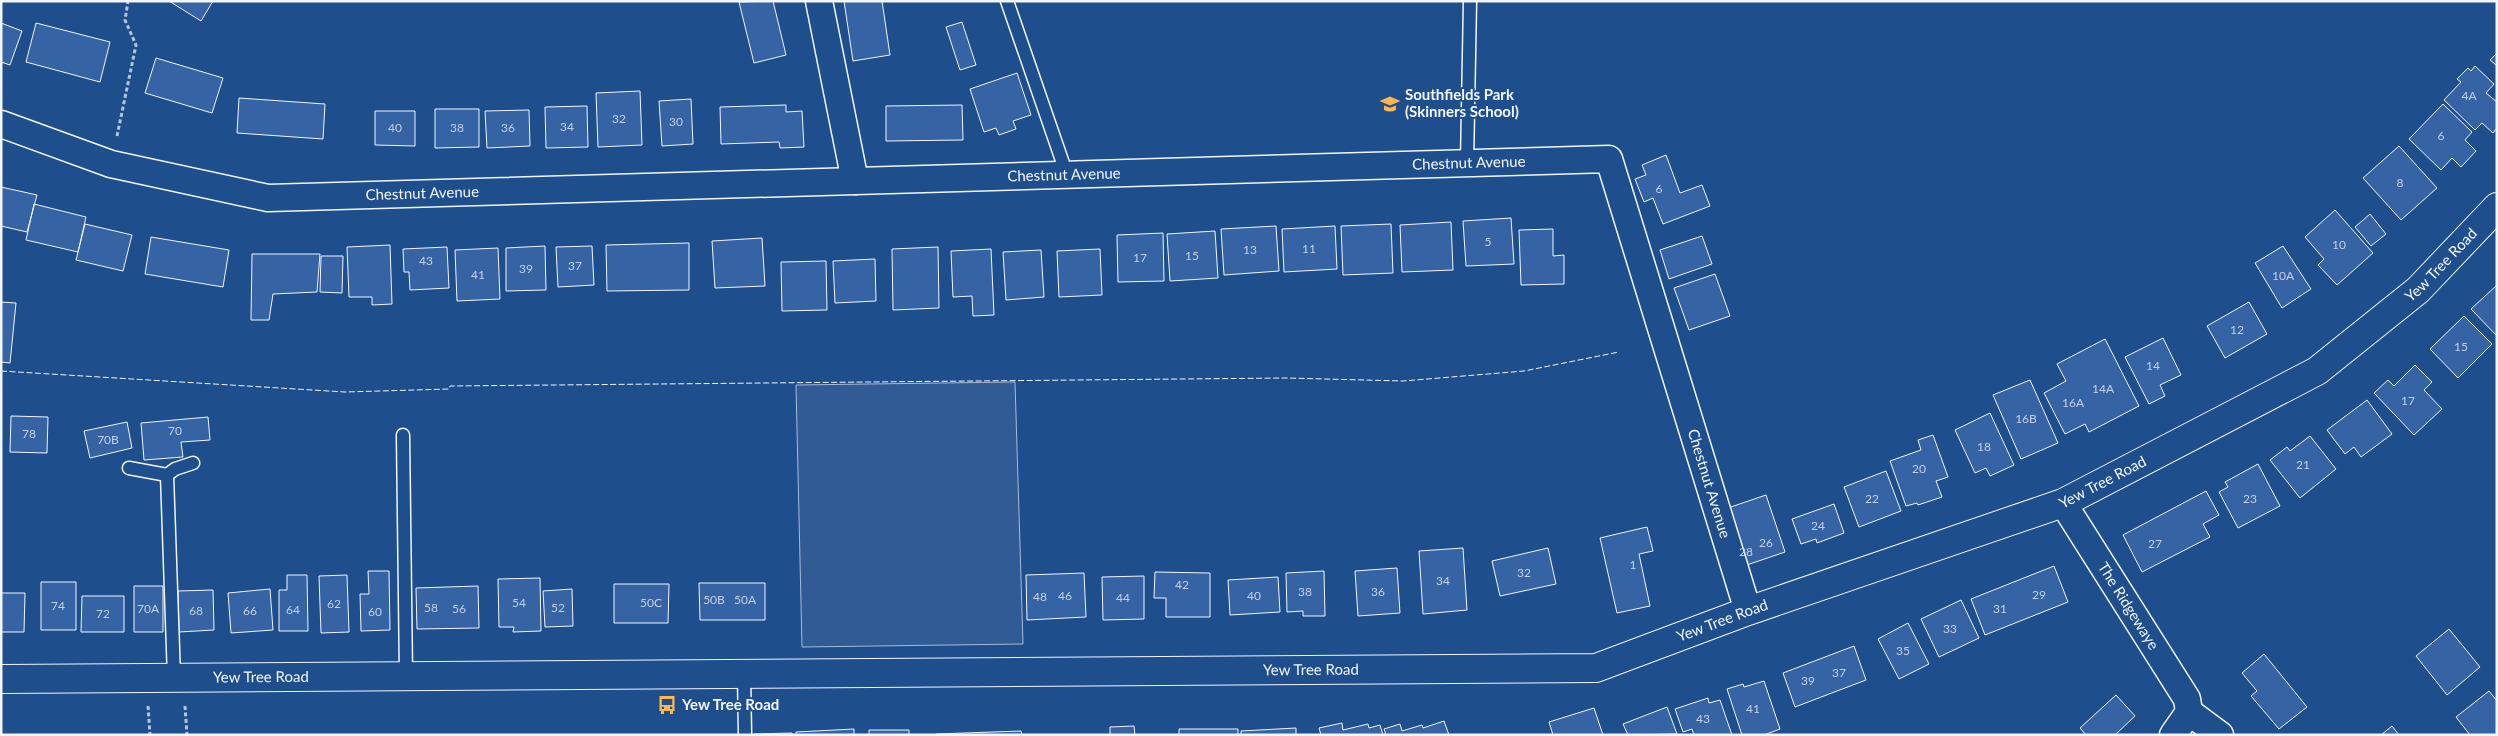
<svg xmlns="http://www.w3.org/2000/svg" width="2498" height="736" viewBox="0 0 2498 736" font-family="Lato,sans-serif">
<style>
.park{fill:#305b95;stroke:#a8bbd7}
.building{fill:#3563a3;stroke:#f2f6ff}
.lines{fill:none;stroke-linecap:round;stroke-linejoin:round}
.service-casing{stroke:#f2f6ff;stroke-width:15}
.minor-casing{stroke:#f2f6ff;stroke-width:29}
.tertiary-casing{stroke:#f2f6ff;stroke-width:30}
.path{stroke:#b3c4dc;stroke-width:3;stroke-dasharray:4 2.5;stroke-linecap:butt}
.service{stroke:#1f4e8c;stroke-width:12}
.minor{stroke:#1f4e8c;stroke-width:26}
.tertiary{stroke:#1f4e8c;stroke-width:28}
.fence{stroke:#f2f6ff;stroke-width:1;stroke-dasharray:6 2.5;stroke-linecap:butt}
.labels{text-anchor:middle;stroke-width:4;stroke-linejoin:round;paint-order:stroke}
.number-label{font-size:12px;fill:#c3d1e8}
.poi-label{font-size:15px;font-weight:bold;fill:#f2f6ff;stroke:#1f4e8c;text-anchor:start}
.street-label{font-size:15px;fill:#f2f6ff;stroke:#1f4e8c}
</style>
<rect width="100%" height="100%" fill="#1f4e8c"/>
<path class="park" d="M1015 382 1023 644 802 647 796 385Z"/>
<path class="building" d="M169 1H213L201 21Z
M773 1 786 55 754 63 739 2Z
M844 1H882L890 55 853 61Z
M962 22 976 65 960 70 946 27Z
M1 23 22 31 10 65 1 62Z
M36 23 110 42 100 82 26 62Z
M2497 53V66L2490 60Z
M156 58 223 78 212 113 145 93Z
M2475 66 2494 84 2486 93 2497 102V128L2493 133 2482 123 2475 130 2444 100 2461 82 2457 79 2468 68 2471 71Z
M1017 73 1031 115 1013 121 1016 129 999 135 996 128 984 132 970 89Z
M640 91 642 145 598 147 596 93Z
M239 98 325 104 323 139 237 133Z
M691 99 693 144 662 146 659 101Z
M2443 104 2472 132 2465 140 2476 151 2461 167 2452 158 2441 170 2409 139Z
M786 105V112L802 111 804 147 780 148 779 142 721 144 720 107Z
M962 105 963 140 886 141V106Z
M587 106 588 147 546 148 545 107Z
M435 109H479V147L435 148Z
M529 110 530 146 487 148 485 111Z
M375 111H415V146L375 145Z
M2399 146 2437 188 2401 220 2363 178Z
M1666 155 1680 193 1702 185 1710 206 1663 224 1653 198 1644 202 1635 179 1646 175 1642 165Z
M1 187 37 195 27 232 1 226Z
M34 204 86 217 78 252 26 240Z
M2335 210 2373 253 2337 285 2318 265 2324 259 2305 237Z
M2370 214 2386 234 2371 246 2355 227Z
M1511 218 1514 264 1466 266 1463 221Z
M1451 222 1453 270 1402 272 1400 225Z
M85 224 132 235 123 271 76 260Z
M1391 224 1393 273 1343 275 1341 226Z
M1276 226 1279 271 1224 275 1221 229Z
M1335 226 1337 269 1284 272 1282 229Z
M1553 229V256L1564 255V284L1521 285 1519 230Z
M1215 231 1218 278 1170 281 1167 234Z
M1163 233 1164 281 1118 282 1117 235Z
M1702 236 1712 264 1669 279 1660 250Z
M151 237 229 250 223 287 145 274Z
M762 238 765 286 715 288 712 241Z
M689 243V290L607 291 606 245Z
M390 245 392 304 372 305V297H349L347 247Z
M545 246 546 290 506 291V248Z
M592 246 594 285 558 287 556 247Z
M2283 246 2311 289 2282 308 2255 263Z
M447 247 449 288 410 290 409 272H404L403 249Z
M938 247 939 308 893 310 892 249Z
M498 248 500 299 457 301 455 250Z
M991 249 994 315 973 316 972 296 953 297 951 251Z
M1100 249 1102 295 1059 297 1057 251Z
M1041 250 1044 297 1006 300 1003 252Z
M252 254H320L317 292 273 294 269 320H251Z
M321 256H343L342 293 320 292Z
M875 259 876 301 835 303 833 261Z
M826 261 827 310 782 311 781 262Z
M1715 274 1730 316 1689 330 1674 288Z
M2497 285V336L2471 309Z
M1 302 16 303 10 363 1 362Z
M2249 302 2267 334 2225 358 2207 326Z
M2464 316 2492 344 2458 378 2430 349Z
M2163 338 2181 375 2160 385 2165 396 2149 404 2125 357Z
M2105 339 2139 406 2089 432 2085 424 2065 434 2044 393 2066 381 2057 364Z
M2415 365 2432 382 2424 390 2442 409 2414 435 2374 393 2388 380 2394 386Z
M2030 380 2058 443 2021 459 1993 395Z
M2367 400 2392 434 2361 457 2354 447 2345 454 2327 430Z
M1990 413 2014 465 1990 476 1986 468 1975 473 1955 430Z
M11 416 48 417 47 453 10 452Z
M208 417 210 440 181 442 183 457 144 460 141 423Z
M127 422 132 448 90 458 84 431Z
M1933 435 1948 477 1936 481 1942 497 1918 505 1917 503 1906 506 1890 461 1921 450 1918 440Z
M2310 436 2336 469 2300 498 2270 460 2287 447 2290 451Z
M2258 464 2280 506 2238 528 2219 492 2228 487 2225 482Z
M1886 471 1901 511 1859 527 1844 487Z
M2206 491 2219 515 2203 524 2210 537 2142 572 2123 535Z
M1766 495 1785 552 1738 568 1719 511Z
M1834 504 1844 533 1817 543 1816 539 1801 544 1792 519Z
M1647 527 1653 551 1639 554 1650 606 1617 613 1600 538Z
M1463 548 1467 610 1423 614 1419 551Z
M1548 548 1556 584 1500 596 1492 561Z
M2054 566 2068 602 1985 635 1971 599Z
M1397 568 1400 613 1358 616 1355 571Z
M368 571H389L390 630 361 631 360 594H369Z
M1324 571 1325 616H1303V611L1287 612 1286 573Z
M1155 572 1210 573V617H1166V598H1154Z
M1084 573 1086 617 1027 620 1026 575Z
M287 575H307L308 631H279V590H287Z
M347 575 349 632 321 633 319 576Z
M1144 576V619L1103 620 1102 577Z
M1278 577 1280 612 1230 615 1228 580Z
M540 578 541 631 513 632 514 627H499L498 579Z
M41 582H76V630H41Z
M699 583H765V620H700Z
M614 584H669L668 623H614Z
M134 586H163V632H134Z
M478 586 479 628 417 629 416 588Z
M270 589 273 630 231 633 228 593Z
M572 589 573 626 545 627 543 591Z
M213 590 214 630 179 632 178 591Z
M1 593H25L24 632H1Z
M82 596H124V632H81Z
M1961 600 1979 638 1939 657 1921 619Z
M1908 623 1929 664 1899 679 1878 639Z
M2449 629 2480 667 2447 695 2416 656Z
M1854 646 1866 680 1795 707 1783 673Z
M2264 654 2307 707 2279 729 2251 696 2257 691 2242 673Z
M1764 681 1780 729 1764 735H1742L1727 689 1743 684 1744 687Z
M2489 691 2497 701V735H2470L2456 717Z
M2116 695 2135 716 2115 735H2086L2080 728Z
M1708 698 1709 703 1720 700 1732 735H1694L1692 729 1683 732 1675 709Z
M1667 707 1677 734 1628 735 1623 724Z
M1594 708 1603 735H1553L1549 722Z
M1444 721 1449 735H1386L1384 729 1400 724 1402 731 1422 725 1423 728Z
M1342 723 1343 730 1368 724 1369 728 1380 725 1383 735H1321L1319 728Z
M1134 726 1135 735H1110V727Z
M2392 726 2399 735H2381Z
M1296 728V735H1241V731Z
M854 729V735H796V732Z
M1179 729H1238V735H1179Z
M869 730H909V735H869Z
M1021 731 1022 735H936V734Z
M792 733V735H754V734Z"/>
<g class="lines">
<g class="service-casing">
<path id="service" d="M1007 1 1067 175
M1467 163 1470 1
M403 435 406 676
M129 468 167 475
M744 674 745 735
M174 678 167 475 175 469 193 463"/>
</g>
<g class="minor-casing">
<g id="minor">
<path d="M819 1 855 181"/>
<path id="s1" d="M1 124 111 164 268 198 1609 159 1748 611"/>
<path id="s2" d="M2063 503 2187 699 2189 712 2173 735"/>
<path d="M2189 712 2220 735"/>
</g>
</g>
<g class="tertiary-casing">
<g id="tertiary">
<path id="s3" d="M1 679 1596 668 1748 611 2063 503 2317 371 2418 290 2497 207"/>
</g>
</g>
<path class="path" d="M117 136 136 45 125 20 128 1
M148 706 150 735
M185 706 187 735"/>
<use href="#service" class="service"/>
<use href="#minor" class="minor"/>
<use href="#tertiary" class="tertiary"/>
<path class="fence" d="M1 371 345 392 449 389 450 386 1286 378 1403 381 1524 371 1619 352"/>
</g>
<defs>
<g id="school-bare" transform="scale(1.5)"><path d="M0-5L7-2L0 1L-7-2ZM-4 1L0 2.5L4 1V4Q0 6-4 4Z" fill="#ffb74d" stroke="#1f4e8c" stroke-width="2.5" paint-order="stroke"/></g>
<g id="bus-bare" transform="scale(1.5)"><path d="M-5-6H5V4H4V6H2V4H-2V6H-4V4H-5ZM-3.5-4V0h7V-4ZM-3.5 1.2v1.5H-2V1.2ZM2 1.2v1.5H3.5V1.2Z" fill="#ffb74d" stroke="#1f4e8c" stroke-width="2.5" paint-order="stroke"/></g>
</defs>
<g fill-rule="evenodd">
<use href="#school-bare" x="1390" y="104"/>
<use href="#bus-bare" x="667" y="705"/>
</g>
<g class="labels">
<g class="number-label">
<text x="2469" y="100">4A</text>
<text x="619" y="123">32</text>
<text x="676" y="126">30</text>
<text x="567" y="131">34</text>
<text x="395" y="132">40</text>
<text x="457" y="132">38</text>
<text x="508" y="132">36</text>
<text x="2441" y="140">6</text>
<text x="2400" y="187">8</text>
<text x="1659" y="193">6</text>
<text x="1488" y="246">5</text>
<text x="2339" y="249">10</text>
<text x="1309" y="253">11</text>
<text x="1250" y="254">13</text>
<text x="1192" y="260">15</text>
<text x="1140" y="262">17</text>
<text x="426" y="265">43</text>
<text x="575" y="270">37</text>
<text x="526" y="273">39</text>
<text x="478" y="279">41</text>
<text x="2283" y="280">10A</text>
<text x="2237" y="334">12</text>
<text x="2461" y="351">15</text>
<text x="2153" y="370">14</text>
<text x="2103" y="393">14A</text>
<text x="2408" y="405">17</text>
<text x="2073" y="407">16A</text>
<text x="2026" y="423">16B</text>
<text x="175" y="435">70</text>
<text x="29" y="438">78</text>
<text x="108" y="444">70B</text>
<text x="1984" y="451">18</text>
<text x="2303" y="469">21</text>
<text x="1919" y="473">20</text>
<text x="1872" y="503">22</text>
<text x="2250" y="503">23</text>
<text x="1818" y="530">24</text>
<text x="1766" y="547">26</text>
<text x="2155" y="548">27</text>
<text x="1746" y="556">28</text>
<text x="1633" y="569">1</text>
<text x="1524" y="577">32</text>
<text x="1443" y="585">34</text>
<text x="1182" y="589">42</text>
<text x="1305" y="596">38</text>
<text x="1378" y="596">36</text>
<text x="2039" y="599">29</text>
<text x="1065" y="600">46</text>
<text x="1254" y="600">40</text>
<text x="1040" y="601">48</text>
<text x="1123" y="602">44</text>
<text x="714" y="604">50B</text>
<text x="745" y="604">50A</text>
<text x="519" y="607">54</text>
<text x="651" y="607">50C</text>
<text x="334" y="608">62</text>
<text x="58" y="610">74</text>
<text x="431" y="612">58</text>
<text x="558" y="612">52</text>
<text x="148" y="613">70A</text>
<text x="459" y="613">56</text>
<text x="2000" y="613">31</text>
<text x="293" y="614">64</text>
<text x="196" y="615">68</text>
<text x="250" y="615">66</text>
<text x="375" y="616">60</text>
<text x="103" y="618">72</text>
<text x="1950" y="633">33</text>
<text x="1903" y="655">35</text>
<text x="1839" y="677">37</text>
<text x="1808" y="685">39</text>
<text x="1753" y="713">41</text>
<text x="1703" y="723">43</text>
</g>
<g class="poi-label">
<text x="1405" y="100">Southfields Park<tspan x="1405" dy="17">(Skinners School)</tspan></text>
<text x="682" y="710">Yew Tree Road</text>
</g>
<g class="street-label">
<text dy="5" stroke="none"><textPath href="#s1" startOffset="1479">Chestnut Avenue</textPath></text>
<text dy="5" stroke="none"><textPath href="#s1" startOffset="1074">Chestnut Avenue</textPath></text>
<text dy="5" stroke="none"><textPath href="#s1" startOffset="432">Chestnut Avenue</textPath></text>
<text dy="5" stroke="none"><textPath href="#s3" startOffset="2540">Yew Tree Road</textPath></text>
<text dy="5" stroke="none"><textPath href="#s3" startOffset="2135">Yew Tree Road</textPath></text>
<text dy="5" stroke="none"><textPath href="#s1" startOffset="1959">Chestnut Avenue</textPath></text>
<text dy="5" stroke="none"><textPath href="#s2" startOffset="122">The Ridgewaye</textPath></text>
<text dy="5" stroke="none"><textPath href="#s3" startOffset="1730">Yew Tree Road</textPath></text>
<text dy="5" stroke="none"><textPath href="#s3" startOffset="1310">Yew Tree Road</textPath></text>
<text dy="5" stroke="none"><textPath href="#s3" startOffset="260">Yew Tree Road</textPath></text>
</g>
</g>
<rect width="2498" height="736" fill="none" stroke="#f2f6ff" stroke-width="5"/>
</svg>
